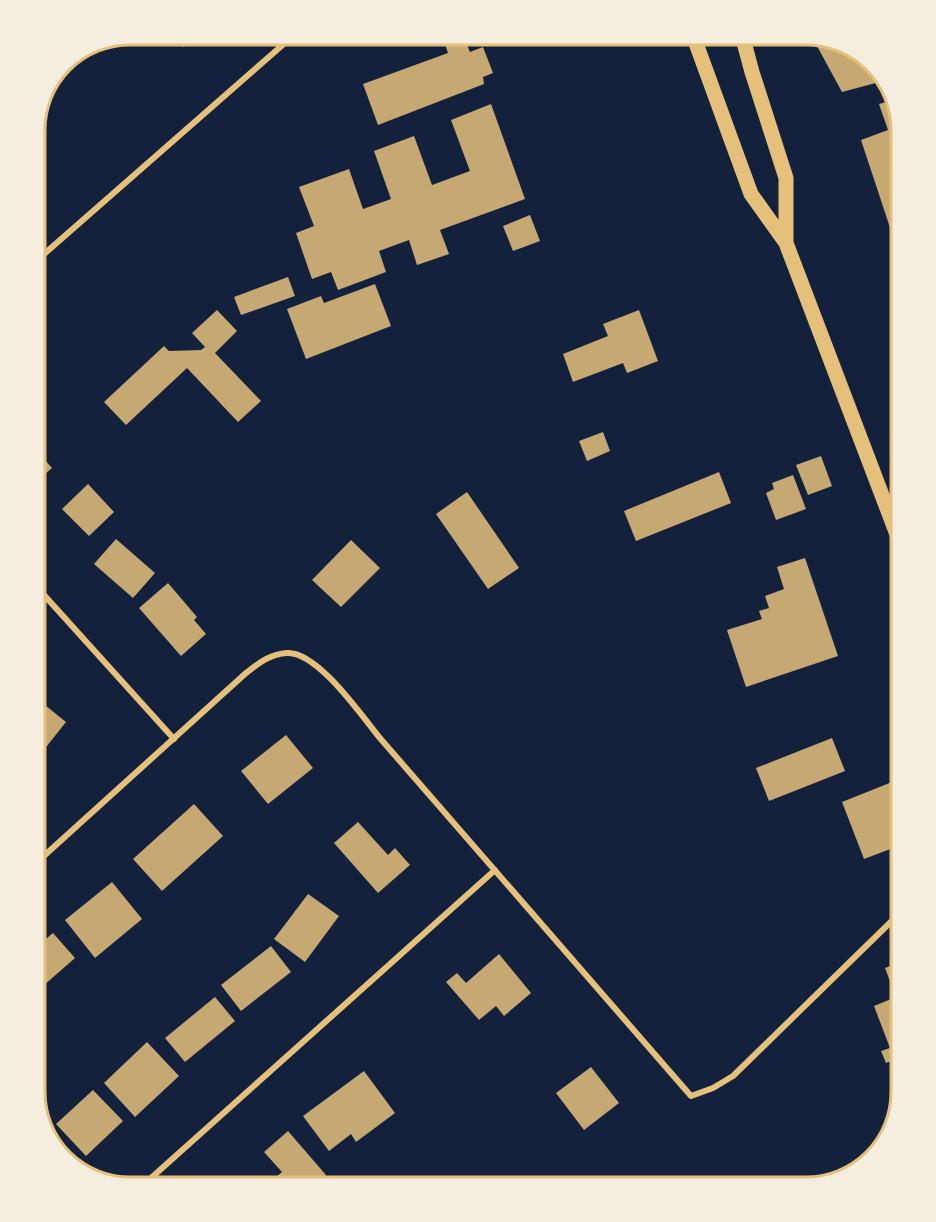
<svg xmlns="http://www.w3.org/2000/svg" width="936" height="1222" viewBox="0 0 936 1222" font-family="'Playfair Display',serif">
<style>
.building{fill:#c6a872}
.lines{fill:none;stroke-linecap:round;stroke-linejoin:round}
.minor{stroke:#e5c07b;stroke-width:6}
.primary{stroke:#e5c07b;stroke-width:15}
.rim{fill:none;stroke:#e5c07b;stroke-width:3}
</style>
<rect width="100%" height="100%" fill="#14213d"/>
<path class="building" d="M172 35H198L183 47Z
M442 35H463L470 52 483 47 493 73 483 77 484 84 378 125 363 84 448 53Z
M811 35 854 47 886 77 887 80 842 92Z
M893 100 902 130 901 261 861 140 888 130 879 104Z
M491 104 525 199 440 230 449 254 417 265 409 240 379 251 386 272 338 290 331 272 312 279 296 233 314 226 299 187 349 169 363 209 391 199 374 151 414 136 432 185 470 171 451 120Z
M530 215 540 241 513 251 503 226Z
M288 277 295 296 241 315 234 297Z
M375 284 391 326 306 359 287 309 321 296 324 303Z
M217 310 237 331 215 353 261 401 238 422 187 368 126 425 104 402 164 346 169 351 201 350 205 347 192 333Z
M639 310 658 361 627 373 623 363 573 382 563 354 608 336 603 324Z
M603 432 610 451 587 461 579 441Z
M35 449 52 468 35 483Z
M821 456 832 486 808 495 796 465Z
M719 472 731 503 636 541 624 511Z
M793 475 806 509 776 520 766 493 774 489 772 483Z
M88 484 114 512 89 536 62 509Z
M467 492 519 568 488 589 436 514Z
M116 539 155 573 133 598 94 564Z
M351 540 380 568 341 607 312 580Z
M805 558 838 656 746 687 727 630 762 619 759 611 769 608 765 596 784 589 777 567Z
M168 583 197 617 194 620 206 634 181 656 139 608Z
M35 697 66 722 35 761Z
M286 735 313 768 268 804 241 771Z
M832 738 845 771 769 801 756 768Z
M897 780 901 793V845L864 859 842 802Z
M194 804 223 836 162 891 133 859Z
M358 822 388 855 395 848 410 865 378 893 334 843Z
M112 882 142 919 95 958 65 920Z
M308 894 339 916 305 962 274 939Z
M53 933 75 958 35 993V948Z
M271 946 291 972 241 1011 221 985Z
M499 954 531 993 504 1016 496 1006 479 1020 446 982 457 973 466 983Z
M901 962V1080L894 1060 886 1063 881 1051 890 1048 874 1006 896 997 885 968Z
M215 997 235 1021 185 1062 165 1038Z
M147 1042 179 1076 135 1117 104 1083Z
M591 1067 619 1103 584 1130 556 1093Z
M364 1071 395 1113 356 1142 351 1134 329 1151 303 1116Z
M93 1090 123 1121 86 1156 56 1124Z
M288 1131 326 1175 311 1187H264L282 1172 264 1152Z"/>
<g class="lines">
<path class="minor" d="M35 262 294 35
M35 585 174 739
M35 864 246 673C259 663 270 654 287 653 317 651 361 715 379 737L691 1096 713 1088 733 1076 901 912
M141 1187 495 870"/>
<path class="primary" d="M693 35 751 194 786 243 901 545
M742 35 752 72 786 178V243"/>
</g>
<path d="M0 0H936V1222H0ZM130 45H806A85 85 0 0 1 891 130V1092A85 85 0 0 1 806 1177H130A85 85 0 0 1 45 1092V130A85 85 0 0 1 130 45Z" fill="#f5edde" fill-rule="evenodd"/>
<path class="rim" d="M130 45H806A85 85 0 0 1 891 130V1092A85 85 0 0 1 806 1177H130A85 85 0 0 1 45 1092V130A85 85 0 0 1 130 45Z"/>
</svg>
